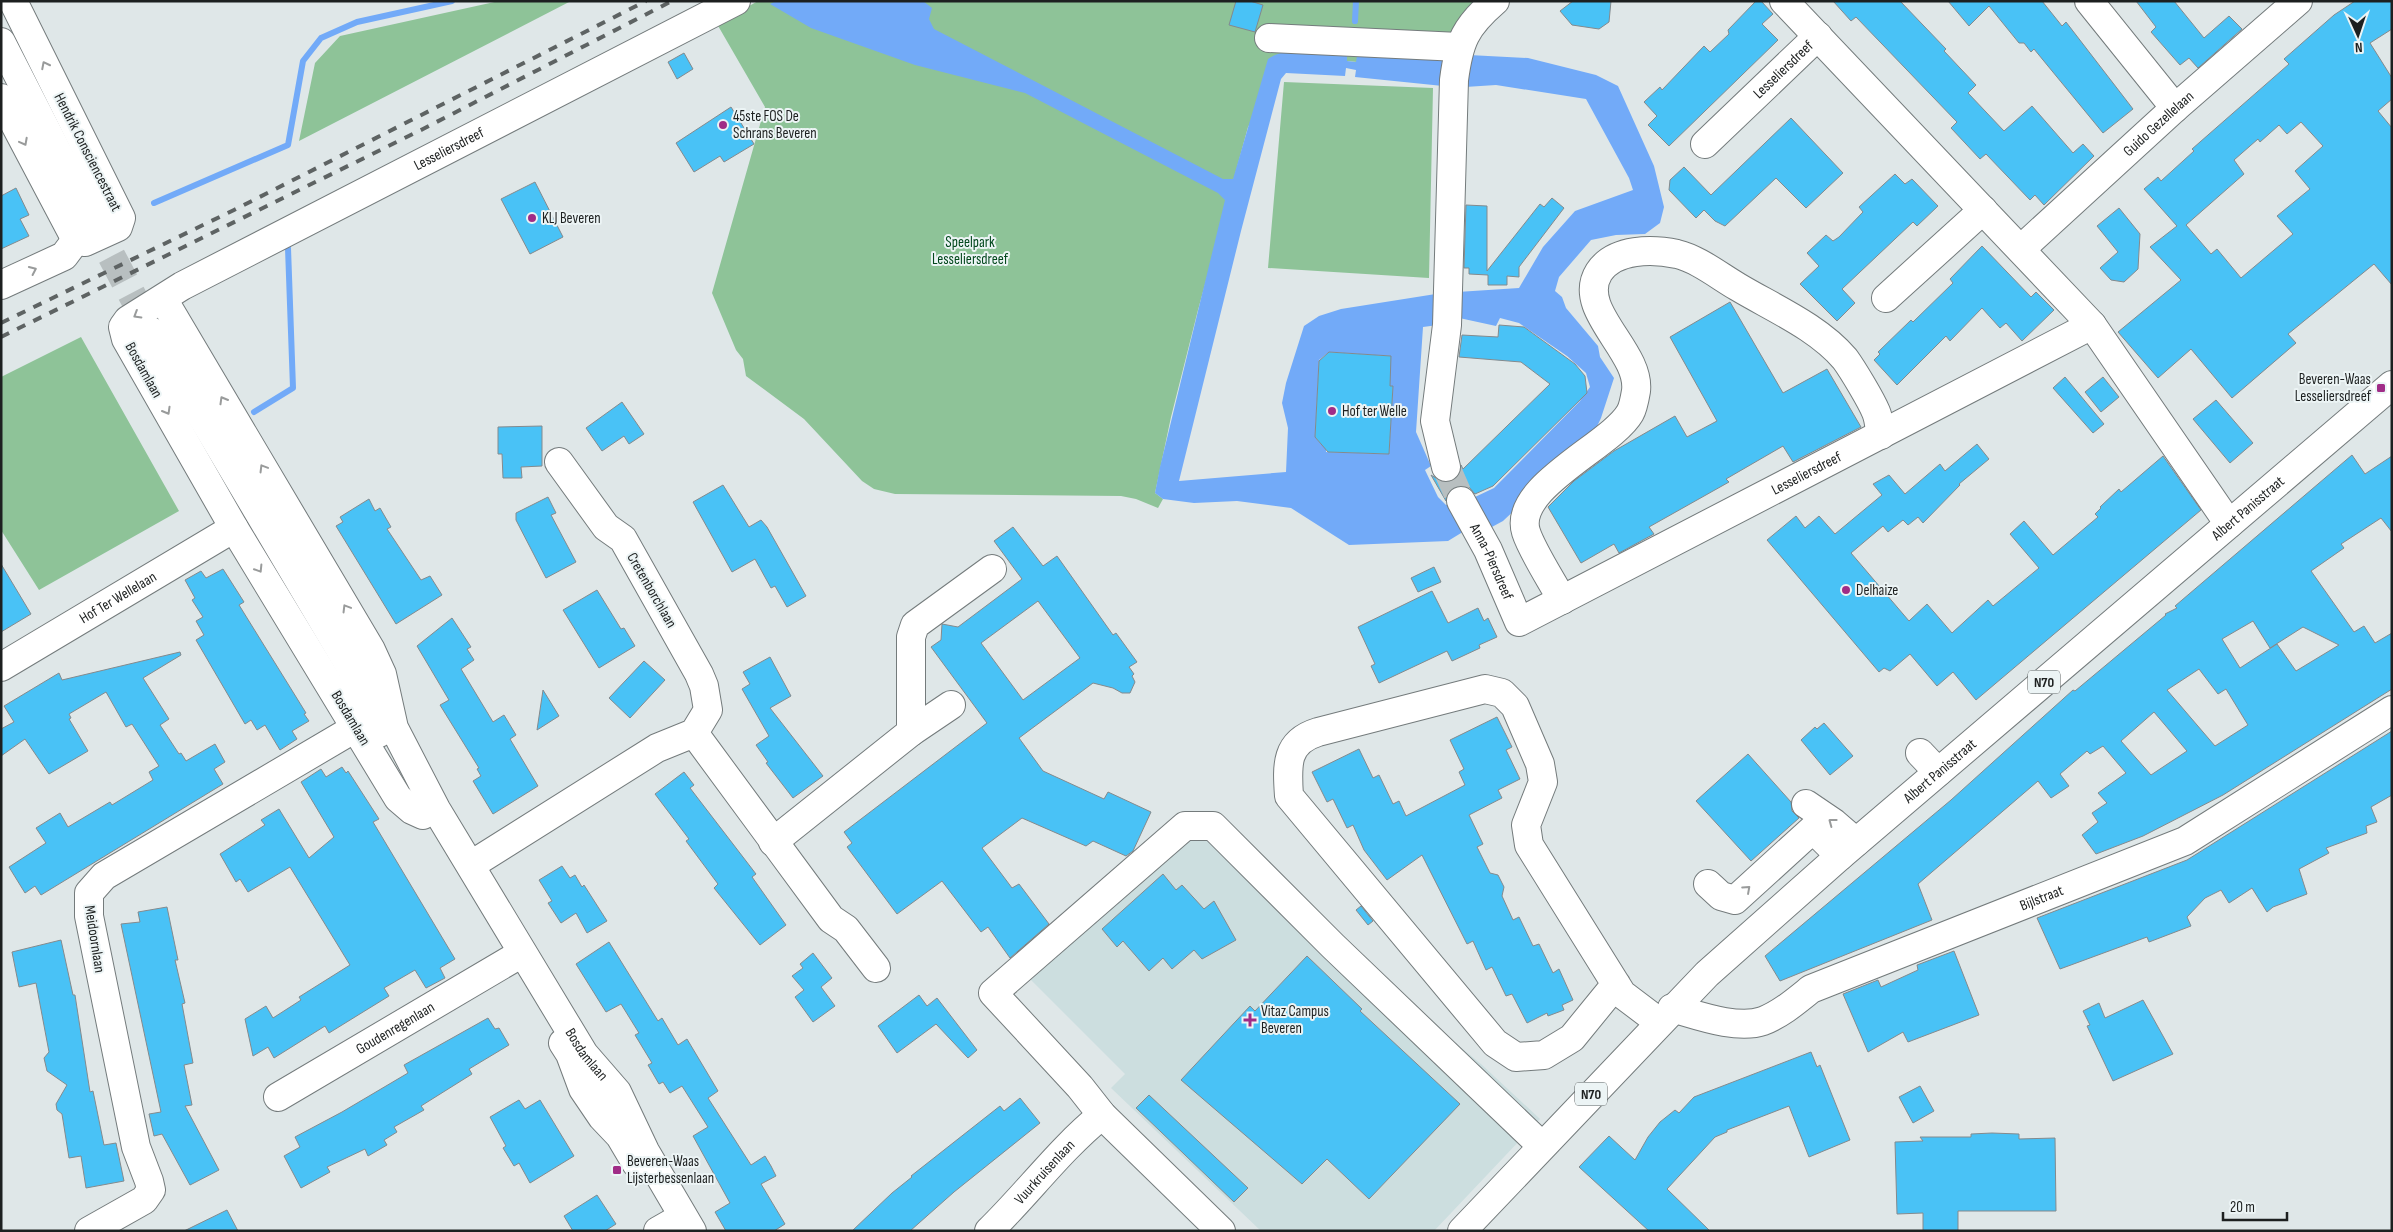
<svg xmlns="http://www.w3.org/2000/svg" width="2393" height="1232" viewBox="0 0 2393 1232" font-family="'Sofia Sans Condensed',sans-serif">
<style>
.built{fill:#ccdedf}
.green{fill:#8ec398}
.water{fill:#72aaf8;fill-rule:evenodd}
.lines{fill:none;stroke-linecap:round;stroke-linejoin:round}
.stream{stroke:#72aaf8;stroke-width:6}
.building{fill:#49c2f6;stroke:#848a8d;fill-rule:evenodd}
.minor-tunnel{stroke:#b8bfc0;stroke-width:28;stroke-dasharray:28 14;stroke-linecap:butt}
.minor-casing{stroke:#747b7c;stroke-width:30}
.major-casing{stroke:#747b7c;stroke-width:30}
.minor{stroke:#fff;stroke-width:28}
.major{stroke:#fff;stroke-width:28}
.rail{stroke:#5e6363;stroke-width:4;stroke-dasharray:9 9;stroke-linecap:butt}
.oneway{stroke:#999b9b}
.poi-dot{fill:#a02c87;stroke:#ecf4f5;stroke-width:2}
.labels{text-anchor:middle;stroke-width:4;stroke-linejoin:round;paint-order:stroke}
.shield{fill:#ecf4f5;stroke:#5b6060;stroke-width:1}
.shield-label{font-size:14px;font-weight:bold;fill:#1d2020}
.street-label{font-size:15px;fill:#1d2020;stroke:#ecf4f5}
.poi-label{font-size:15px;fill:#1d2020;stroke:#ecf4f5;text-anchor:start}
.park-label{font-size:15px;fill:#03481d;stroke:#ecf4f5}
</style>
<rect width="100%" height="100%" fill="#dfe7e8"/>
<path class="built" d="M1198 831 1481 1064 1540 1119 1434 1231H1261L1111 1088 1125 1074 1025 974Z"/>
<path class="green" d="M499 1H571L299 141 315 63 340 36Z
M758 1H1486L1452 48 1394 57 1358 56 1357 62 1347 61V55L1292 50 1248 127 1198 310 1171 417 1155 493 1163 499 1158 508 1136 499 1121 496 895 494 874 489 862 481 804 419 746 376 743 359 736 350 712 293 765 107 717 24Z
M1284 82 1433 88 1429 278 1268 268Z
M81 337 179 511 39 590 1 530V377Z"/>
<path class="water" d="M776 1H923L932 8 929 19 934 29 1223 179H1233L1268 59C1290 44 1322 53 1347 55V61L1356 62 1357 56 1446 54 1443 86 1355 77 1356 70 1346 68 1345 76 1286 73 1281 79 1241 231 1179 481 1286 472 1288 428 1282 403 1286 383 1304 326 1319 316 1341 309 1442 293 1519 288 1543 247 1575 211 1633 190 1629 178 1586 99 1496 85 1465 87 1469 55 1528 58 1596 75 1618 86 1654 166 1664 207 1660 223 1645 234 1616 235 1591 240 1559 277 1555 291 1562 297 1566 308 1598 346 1600 357 1614 378 1601 418 1592 437 1503 521 1490 528 1466 530 1448 541 1349 545 1291 508 1237 501 1194 503 1163 499 1155 493 1160 467 1225 200 1218 193 1025 93 915 65 811 28 770 4ZM1441 314 1496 326 1500 318 1519 323 1567 356 1586 373 1590 387 1580 401 1494 488 1456 506 1446 505 1438 497 1425 470 1431 466 1416 432 1423 327 1438 325ZM1329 352 1390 356V386L1393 387 1389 454 1326 452V444H1321L1315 437 1319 360Z"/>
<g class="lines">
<path class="stream" d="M1355 21 1356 1
M154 203 288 145 303 61 321 38 357 22 452 1
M254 412 293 388 288 248"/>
</g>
<path class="building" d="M1236 1H1250L1263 5 1255 32 1229 25Z
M1573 1H1611L1609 22 1599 29 1572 25 1560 11Z
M1756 1H1761L1773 14 1762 24 1778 40 1669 146 1648 125 1657 116 1644 102 1660 87 1662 90 1704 46 1710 52 1729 34 1728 30Z
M1833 1H1900L1946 49 1944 51 1976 85 1968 93 2004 131 2032 106 2073 153 2083 144 2094 156 2044 205 2035 195 2030 200 1986 154 1980 159 1951 128 1957 122 1856 17 1851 21Z
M1948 1H2042L2062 26 2066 22 2133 109 2103 133 2034 49 2031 52 2024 43H2019L1989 6 1969 26Z
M2136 1H2174L2204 38 2229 16 2242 29 2198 68 2189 58 2180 65 2151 32 2156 27Z
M2355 1H2392V29L2370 43 2392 78V99L2378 111 2392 128V285L2374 264 2288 334 2296 343 2232 398 2191 349 2158 378 2118 332 2181 280 2150 247 2177 226 2144 189 2158 177 2161 181 2194 151 2192 149 2289 64 2284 59 2334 15ZM2301 122 2323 146 2295 171 2310 189 2277 216 2293 234 2241 278 2217 249 2211 254 2186 225 2244 174 2234 160 2258 139 2260 142 2279 125 2287 134Z
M684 53 693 69 677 79 668 62Z
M731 107 754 144 724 162 720 156 694 172 676 143Z
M1791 118 1843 173 1806 208 1776 178 1725 226 1715 221 1704 210 1696 218 1669 190 1670 180 1684 167 1711 195Z
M1895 174 1905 184 1912 179 1938 206 1917 226 1913 222 1842 289 1855 303 1837 321 1800 284 1819 266 1807 253 1826 235 1833 241 1839 237 1863 212 1859 207Z
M535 182 563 237 530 254 501 199Z
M16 188 29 215 20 219 29 236 1 249V196Z
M1552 198 1564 208 1519 267V277L1507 276V285H1488V275L1469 274V268H1464L1466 205 1487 206V271L1540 204 1544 207Z
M2119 208 2140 234 2138 269 2124 282 2111 280 2100 268 2118 252 2097 226Z
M1982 246 2031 297 2036 292 2054 310 2022 341 2006 323 2000 328 1982 308 1950 341 1946 336 1897 385 1874 360 1880 354 1878 352 1911 320 1913 322 1953 283 1950 279Z
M1730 302 1783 393 1827 369 1861 427 1793 462 1783 446 1726 479 1729 482 1649 527 1654 534 1619 553 1614 544 1581 563 1548 507 1574 481 1614 451 1675 416 1687 437 1717 421 1670 337Z
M1499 325 1524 327 1575 364 1585 376 1587 393 1493 486 1475 494 1469 487 1462 485 1454 487 1447 493 1446 501 1431 475 1442 482H1449L1456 479 1461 472V465L1463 469 1550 384 1521 362 1459 357 1462 335 1498 337Z
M1329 352 1391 356 1390 386H1393L1389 454 1328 452 1315 437 1319 361Z
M2065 377 2104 424 2093 433 2053 388Z
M2103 377 2119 397 2101 412 2085 392Z
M2216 400 2253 443 2230 463 2193 419Z
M622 402 644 434 629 444 624 436 602 451 586 428Z
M542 426V466L521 467 522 478H503L502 454H498V427Z
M1977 444 1989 459 1959 484 1960 485 1923 523 1918 517 1908 525 1903 520 1888 532 1883 526 1851 553 1909 621 1927 604 1952 633 1988 600 1993 606 2039 568 2010 534 2024 521 2053 555 2098 517 2095 514 2101 508 2100 507 2119 489 2121 492 2163 456 2201 510 1976 700 1953 672 1937 686 1910 654 1890 671 1884 668 1879 672 1767 540 1796 516 1805 528 1819 516 1835 534 1882 495 1873 484 1889 475 1905 494 1940 464 1945 471Z
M2352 455 2365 474 2392 456V532L2381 518 2341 544 2344 548 2311 571 2354 632 2364 626 2375 643 2392 633V689L2223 795 2143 836 2096 854 2082 835 2098 822 2092 813 2107 803 2098 793 2126 773 2103 746 2090 754 2087 751 2060 774 2069 786 2051 798 2038 781 1918 884 1932 920 1780 981 1765 956 1951 800 2073 690 2075 691 2166 615 2165 614 2177 608 2175 606ZM2253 621 2270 648 2303 627 2339 645 2296 671 2277 644 2240 668 2222 639ZM2199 669 2218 694 2226 689 2248 725 2215 746 2167 690ZM2154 712 2187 751 2151 775 2121 741Z
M723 485 749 527 761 520 767 527 806 596 787 607 775 586 771 588 755 559 732 572 693 502Z
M548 497 556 513 551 515 576 562 546 578 516 520V513Z
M369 499 375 511 380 508 391 527 387 529 421 580 430 576 442 595 396 624 336 526 343 522 340 517Z
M1013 527 1043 566 1057 556 1113 635 1116 633 1137 662 1129 667 1134 674 1132 676 1135 682 1130 693H1122L1113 688 1093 683 1019 738 1043 771 1104 799 1108 792 1151 812 1133 851 1126 856 1093 841 1086 846 1022 818 982 848 1012 888 1019 884 1049 924 1010 958 988 927 981 932 942 881 897 914 847 847 852 843 844 832 987 723 931 647 941 640 942 624 958 627 1022 579 994 541ZM1038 601 1080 658 1023 700 981 643Z
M1 564 31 614 1 632Z
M1434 567 1441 582 1418 592 1411 578Z
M223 569 244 602 239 605 306 713 304 714 309 721 292 731 297 739 280 750 265 725 257 730 251 720 245 724 196 640 204 635 196 621 203 617 192 600 195 598 185 580 201 571 206 578Z
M597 590 621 629 624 628 635 646 599 668 563 610Z
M1432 591 1448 623 1478 608 1484 621 1488 618 1497 637 1479 645 1480 648 1452 661 1447 651 1379 683 1371 666 1375 664 1358 627Z
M452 618 471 647 467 649 474 660 461 669 493 722 504 715 516 735 510 739 538 786 493 814 473 781 481 776 477 769 479 768 440 705 449 700 417 646Z
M180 652 181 655 143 678 169 719 160 725 179 754 181 753 186 761 215 744 225 762 214 769 223 784 41 895 35 886 25 893 9 867 46 843 36 828 60 813 68 827 110 802 112 805 153 780 149 772 159 766 132 724 126 727 106 692 69 714 71 718 69 719 88 751 49 774 25 739 1 756V729L14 722 4 706 59 673 62 680Z
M770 657 791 696 770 708 823 776 793 798 766 763 768 762 756 745 769 736 742 689 750 684 743 672Z
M644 661 665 680 630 718 609 698Z
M543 690 559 716 537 730Z
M1497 717 1512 747 1506 750 1520 779 1498 790 1502 798 1469 815 1483 844 1477 847 1490 873 1498 875 1504 887 1502 896 1513 920 1519 917 1533 946 1539 944 1553 973 1559 969 1573 1000 1562 1005 1564 1010 1548 1016 1547 1013 1527 1023 1512 994 1506 996 1492 967 1486 970 1473 941 1467 944 1422 855 1387 880 1364 850 1353 825 1347 828 1333 799 1327 802 1312 772 1359 749 1373 778 1379 775 1393 804 1399 801 1406 816 1465 785 1459 772 1464 769 1450 740Z
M1824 723 1853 756 1830 775 1801 740 1815 727 1817 729Z
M2392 731V795L2371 807 2377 822 2366 826 2367 833 2326 848 2329 853 2299 869 2307 894 2273 907 2267 912 2252 888 2229 903 2221 890 2205 898 2187 917 2191 926 2149 942 2147 937 2060 969 2037 918 2187 860Z
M1748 754 1791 802 1792 811 1799 818 1751 861 1696 801Z
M342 767 346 773 348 771 379 819 373 822 455 959 440 968 445 978 426 988 415 970 384 988 389 996 329 1033 325 1026 274 1058 268 1047 253 1056 245 1019 266 1006 273 1018 301 1000 299 997 350 965 290 867 248 892 240 879 236 882 220 854 265 825 261 820 279 809 309 858 334 837 301 782 321 769 326 777Z
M684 772 694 785 690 788 756 874 752 877 786 925 760 945 714 888 718 884 686 841 689 839 655 794Z
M562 866 570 878 575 875 582 887 584 885 607 921 587 933 576 913 561 923 548 903 552 901 539 880Z
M1163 874 1176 890 1182 885 1204 909 1214 901 1236 940 1202 959 1194 950 1172 969 1163 958 1149 971 1123 941 1117 947 1102 929Z
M1361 906 1373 921 1368 925 1356 910Z
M167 907 178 960H175L185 1003 182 1004 193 1063 184 1065 192 1105 185 1106 219 1170 190 1185 162 1134 154 1136 149 1114 161 1112 121 924 140 922 138 912Z
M61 940 73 995H75L90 1092 93 1091 104 1145 116 1143 124 1181 86 1188 81 1156 69 1158 62 1114 57 1110 56 1104 67 1085 47 1071 44 1058 49 1052 36 983 19 987 12 952Z
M609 942 658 1021 662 1018 678 1045 687 1039 718 1091 708 1098 751 1165 765 1156 771 1166 776 1176 761 1184 785 1224 774 1231H726L715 1212 730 1203 693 1136 708 1127 682 1086 670 1093 663 1082 659 1084 648 1065 652 1063 635 1035 639 1033 621 1004 606 1012 576 964Z
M1954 951 1979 1015 1908 1042 1903 1032 1868 1052 1843 994 1878 980 1881 987 1918 970 1917 965Z
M813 953 832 978 821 987 835 1006 813 1022 795 997 804 990 792 976 803 968 800 964Z
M1307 956 1362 1009 1360 1011 1460 1104 1369 1199 1327 1159 1302 1184 1181 1080 1250 1006 1255 1011Z
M919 995 927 1006 937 998 977 1050 968 1058 936 1024 897 1053 878 1026Z
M2143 1000 2173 1054 2113 1081 2087 1026 2090 1025 2083 1011 2099 1003 2105 1018Z
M488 1018 495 1029 499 1028 509 1045 469 1069 472 1074 421 1106 424 1110 394 1127 397 1132 384 1140 387 1145 368 1156 365 1149 327 1167 330 1172 301 1188 284 1156 300 1147 295 1137 342 1112 408 1073 404 1065Z
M1811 1052 1817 1067 1820 1065 1850 1140 1809 1157 1789 1106 1727 1130V1132L1715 1137 1667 1189 1710 1231H1649L1579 1167 1609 1136 1635 1160 1648 1137 1660 1122 1675 1110 1679 1113 1694 1097Z
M1920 1086 1934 1111 1913 1123 1899 1097Z
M1149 1095 1248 1188 1234 1202 1136 1108Z
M1020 1098 1040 1123 954 1192 910 1231H852L892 1193 912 1177 911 1176 1000 1106 1004 1111Z
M519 1100 525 1109 540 1100 574 1156 530 1183 519 1163 514 1166 503 1148 506 1146 490 1117Z
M1992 1133 2019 1134V1139L2055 1138 2056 1211H1958V1231H1923V1213L1897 1214 1895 1142 1923 1141 1920 1137H1971V1134Z
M597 1195 616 1224 605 1231H573L564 1216Z
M227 1210 238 1231H184Z"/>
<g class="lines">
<path class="minor-tunnel" d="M92 219 151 331
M1446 467 1461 501"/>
<g class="minor-casing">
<g id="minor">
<path d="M1784 1 2092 325 2229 524"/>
<path d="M2089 1 2175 108"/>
<path d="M1269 38 1459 47"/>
<path d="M1 42 92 219"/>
<path d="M1 98 76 240 85 242 118 227 121 218 13 1"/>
<path id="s1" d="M1705 144 1818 36"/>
<path id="s2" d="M2021 249 2175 108 2298 1"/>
<path d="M1 285 64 256 76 240"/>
<path d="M1886 298 1983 210"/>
<path id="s3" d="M163 299 371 650 382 674 394 728 436 809 584 1054 617 1092 645 1151 692 1231"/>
<path d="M151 331 364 690 375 703"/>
<path d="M1446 467 1435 421 1447 325 1454 80C1459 41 1465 27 1495 1"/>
<path id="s4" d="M1461 501 1488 550 1519 622 2092 325"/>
<path d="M1562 600C1552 581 1532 551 1526 532 1512 487 1611 446 1630 413 1633 408 1635 397 1636 391 1641 351 1575 310 1599 272 1615 248 1653 249 1677 254 1698 259 1719 276 1738 287 1773 308 1818 327 1845 359 1853 370 1871 400 1876 412 1879 419 1879 427 1881 435"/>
<path id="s5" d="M1 667 234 528"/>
<path d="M364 690 379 733"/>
<path d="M911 732 951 705"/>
<path d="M694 733 831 919 846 929 876 968"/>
<path d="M1920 753 1938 772"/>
<path d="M1806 804 1834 823 1856 842"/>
<path id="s6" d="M423 815 412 810 398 798 234 528 126 339 123 327 128 320 182 286 736 1"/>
<path d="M773 842 911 732V637L915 625 992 569"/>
<path d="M471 865 657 748 694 733 708 710 704 686 699 674 623 539 606 527 559 462"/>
<path d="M1708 884 1721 896 1735 900 1813 829 1840 856"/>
<path d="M1616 984 1572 1038 1544 1055 1516 1057 1495 1043 1289 796C1287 766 1285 742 1318 732L1485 689 1502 693 1515 706 1540 764 1543 782 1526 825 1529 845 1622 994 1659 1022"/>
<path id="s7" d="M1672 1008C1697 1015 1737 1030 1763 1021 1781 1014 1796 1001 1811 989L2185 841 2392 710"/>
<path d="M563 1043 570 1054 583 1089 602 1117 620 1136 636 1163"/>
<path id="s8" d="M278 1097 512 959"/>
<path d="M89 1231 144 1200 151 1190 149 1181 136 1147 89 916V893L104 876 357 727"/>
<path d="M658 1231 672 1223"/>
<path id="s9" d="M989 1231C1028 1193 1060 1149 1102 1115"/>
<path d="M1221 1231 1102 1115 1080 1087 993 993 1185 826H1213L1333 946 1542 1146"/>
</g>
</g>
<g class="major-casing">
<g id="major">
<path id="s10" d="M1462 1231 1707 974 1840 856 2392 385"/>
</g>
</g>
<use href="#minor" class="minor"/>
<use href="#major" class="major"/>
<path class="rail" d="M1 323 234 210 646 1
M1 337 423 129 672 1"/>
</g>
<defs><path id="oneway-chevron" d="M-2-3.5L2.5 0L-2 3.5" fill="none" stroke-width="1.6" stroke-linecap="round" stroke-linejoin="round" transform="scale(1.25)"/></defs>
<g class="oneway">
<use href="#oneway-chevron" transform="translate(45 65) rotate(-117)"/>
<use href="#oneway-chevron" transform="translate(24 142) rotate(62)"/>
<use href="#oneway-chevron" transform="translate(33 270) rotate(-25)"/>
<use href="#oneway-chevron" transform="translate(137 315) rotate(149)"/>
<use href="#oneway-chevron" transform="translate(223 400) rotate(-120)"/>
<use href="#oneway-chevron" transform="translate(167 411) rotate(60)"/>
<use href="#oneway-chevron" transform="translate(263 468) rotate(-121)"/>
<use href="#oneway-chevron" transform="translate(259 569) rotate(58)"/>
<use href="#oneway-chevron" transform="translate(346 608) rotate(-121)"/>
<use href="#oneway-chevron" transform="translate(1832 822) rotate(-143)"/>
<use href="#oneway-chevron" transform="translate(1747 889) rotate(-42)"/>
</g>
<g class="poi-dot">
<circle cx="723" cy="125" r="5"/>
<circle cx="532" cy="218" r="5"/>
<rect x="2376" y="383" width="10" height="10" rx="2.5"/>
<circle cx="1332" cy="411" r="5"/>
<circle cx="1846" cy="590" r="5"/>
<path d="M1247.5 1012.5h5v5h5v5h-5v5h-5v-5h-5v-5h5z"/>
<rect x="612" y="1165" width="10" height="10" rx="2.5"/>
</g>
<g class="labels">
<g class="shield">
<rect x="2028" y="670.5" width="32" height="23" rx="4"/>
<rect x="1575" y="1082.5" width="32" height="23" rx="4"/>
</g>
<g class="shield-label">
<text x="2044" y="687">N70</text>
<text x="1591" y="1099">N70</text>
</g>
<g class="street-label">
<text dy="5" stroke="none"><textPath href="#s1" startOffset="108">Lesseliersdreef</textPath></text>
<text dy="5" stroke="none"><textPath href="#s2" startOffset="186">Guido Gezellelaan</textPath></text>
<text dy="5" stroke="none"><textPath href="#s6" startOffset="949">Lesseliersdreef</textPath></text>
<text transform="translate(88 152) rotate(63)" y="5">Hendrik Consciencestraat</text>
<text transform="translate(144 370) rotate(61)" y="5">Bosdamlaan</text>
<text dy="5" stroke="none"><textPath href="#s4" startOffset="458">Lesseliersdreef</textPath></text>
<text dy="5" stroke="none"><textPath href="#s10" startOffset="1069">Albert Panisstraat</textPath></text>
<text dy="5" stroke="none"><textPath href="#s4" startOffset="68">Anna-Piersdreef</textPath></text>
<text transform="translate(652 590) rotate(60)" y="5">Cretenborchlaan</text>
<text dy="5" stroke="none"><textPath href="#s5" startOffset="136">Hof Ter Wellelaan</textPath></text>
<text transform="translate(351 718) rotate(59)" y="5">Bosdamlaan</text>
<text dy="5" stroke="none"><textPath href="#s10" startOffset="664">Albert Panisstraat</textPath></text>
<text dy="5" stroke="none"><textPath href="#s7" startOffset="399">Bijlstraat</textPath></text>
<text transform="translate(95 939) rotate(81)" y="5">Meidoornlaan</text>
<text dy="5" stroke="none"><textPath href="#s8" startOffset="136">Goudenregenlaan</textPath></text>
<text dy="5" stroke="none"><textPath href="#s3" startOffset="869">Bosdamlaan</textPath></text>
<text dy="5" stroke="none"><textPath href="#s9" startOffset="81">Vuurkruisenlaan</textPath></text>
</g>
<g class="poi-label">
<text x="733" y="121">45ste FOS De<tspan x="733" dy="17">Schrans Beveren</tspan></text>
<text x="542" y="223">KLJ Beveren</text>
<text x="2371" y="384" text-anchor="end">Beveren-Waas<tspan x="2371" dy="17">Lesseliersdreef</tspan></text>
<text x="1342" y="416">Hof ter Welle</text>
<text x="1856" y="595">Delhaize</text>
<text x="1261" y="1016">Vitaz Campus<tspan x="1261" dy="17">Beveren</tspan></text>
<text x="627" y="1166">Beveren-Waas<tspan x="627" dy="17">Lijsterbessenlaan</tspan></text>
</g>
<g class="park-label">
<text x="970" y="247">Speelpark<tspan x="970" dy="17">Lesseliersdreef</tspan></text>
</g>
</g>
<rect width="2393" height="1232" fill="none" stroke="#1d2020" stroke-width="5"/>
<g transform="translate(2358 35) rotate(177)" stroke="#ecf4f5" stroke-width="4" paint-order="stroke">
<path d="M0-4L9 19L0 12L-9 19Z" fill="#1d2020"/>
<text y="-8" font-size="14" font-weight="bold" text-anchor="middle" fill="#1d2020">N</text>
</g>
<path d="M2223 1212v8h64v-8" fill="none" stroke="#1d2020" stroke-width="2.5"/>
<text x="2230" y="1212" font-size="15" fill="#1d2020" stroke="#ecf4f5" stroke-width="4" paint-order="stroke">20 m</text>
</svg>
